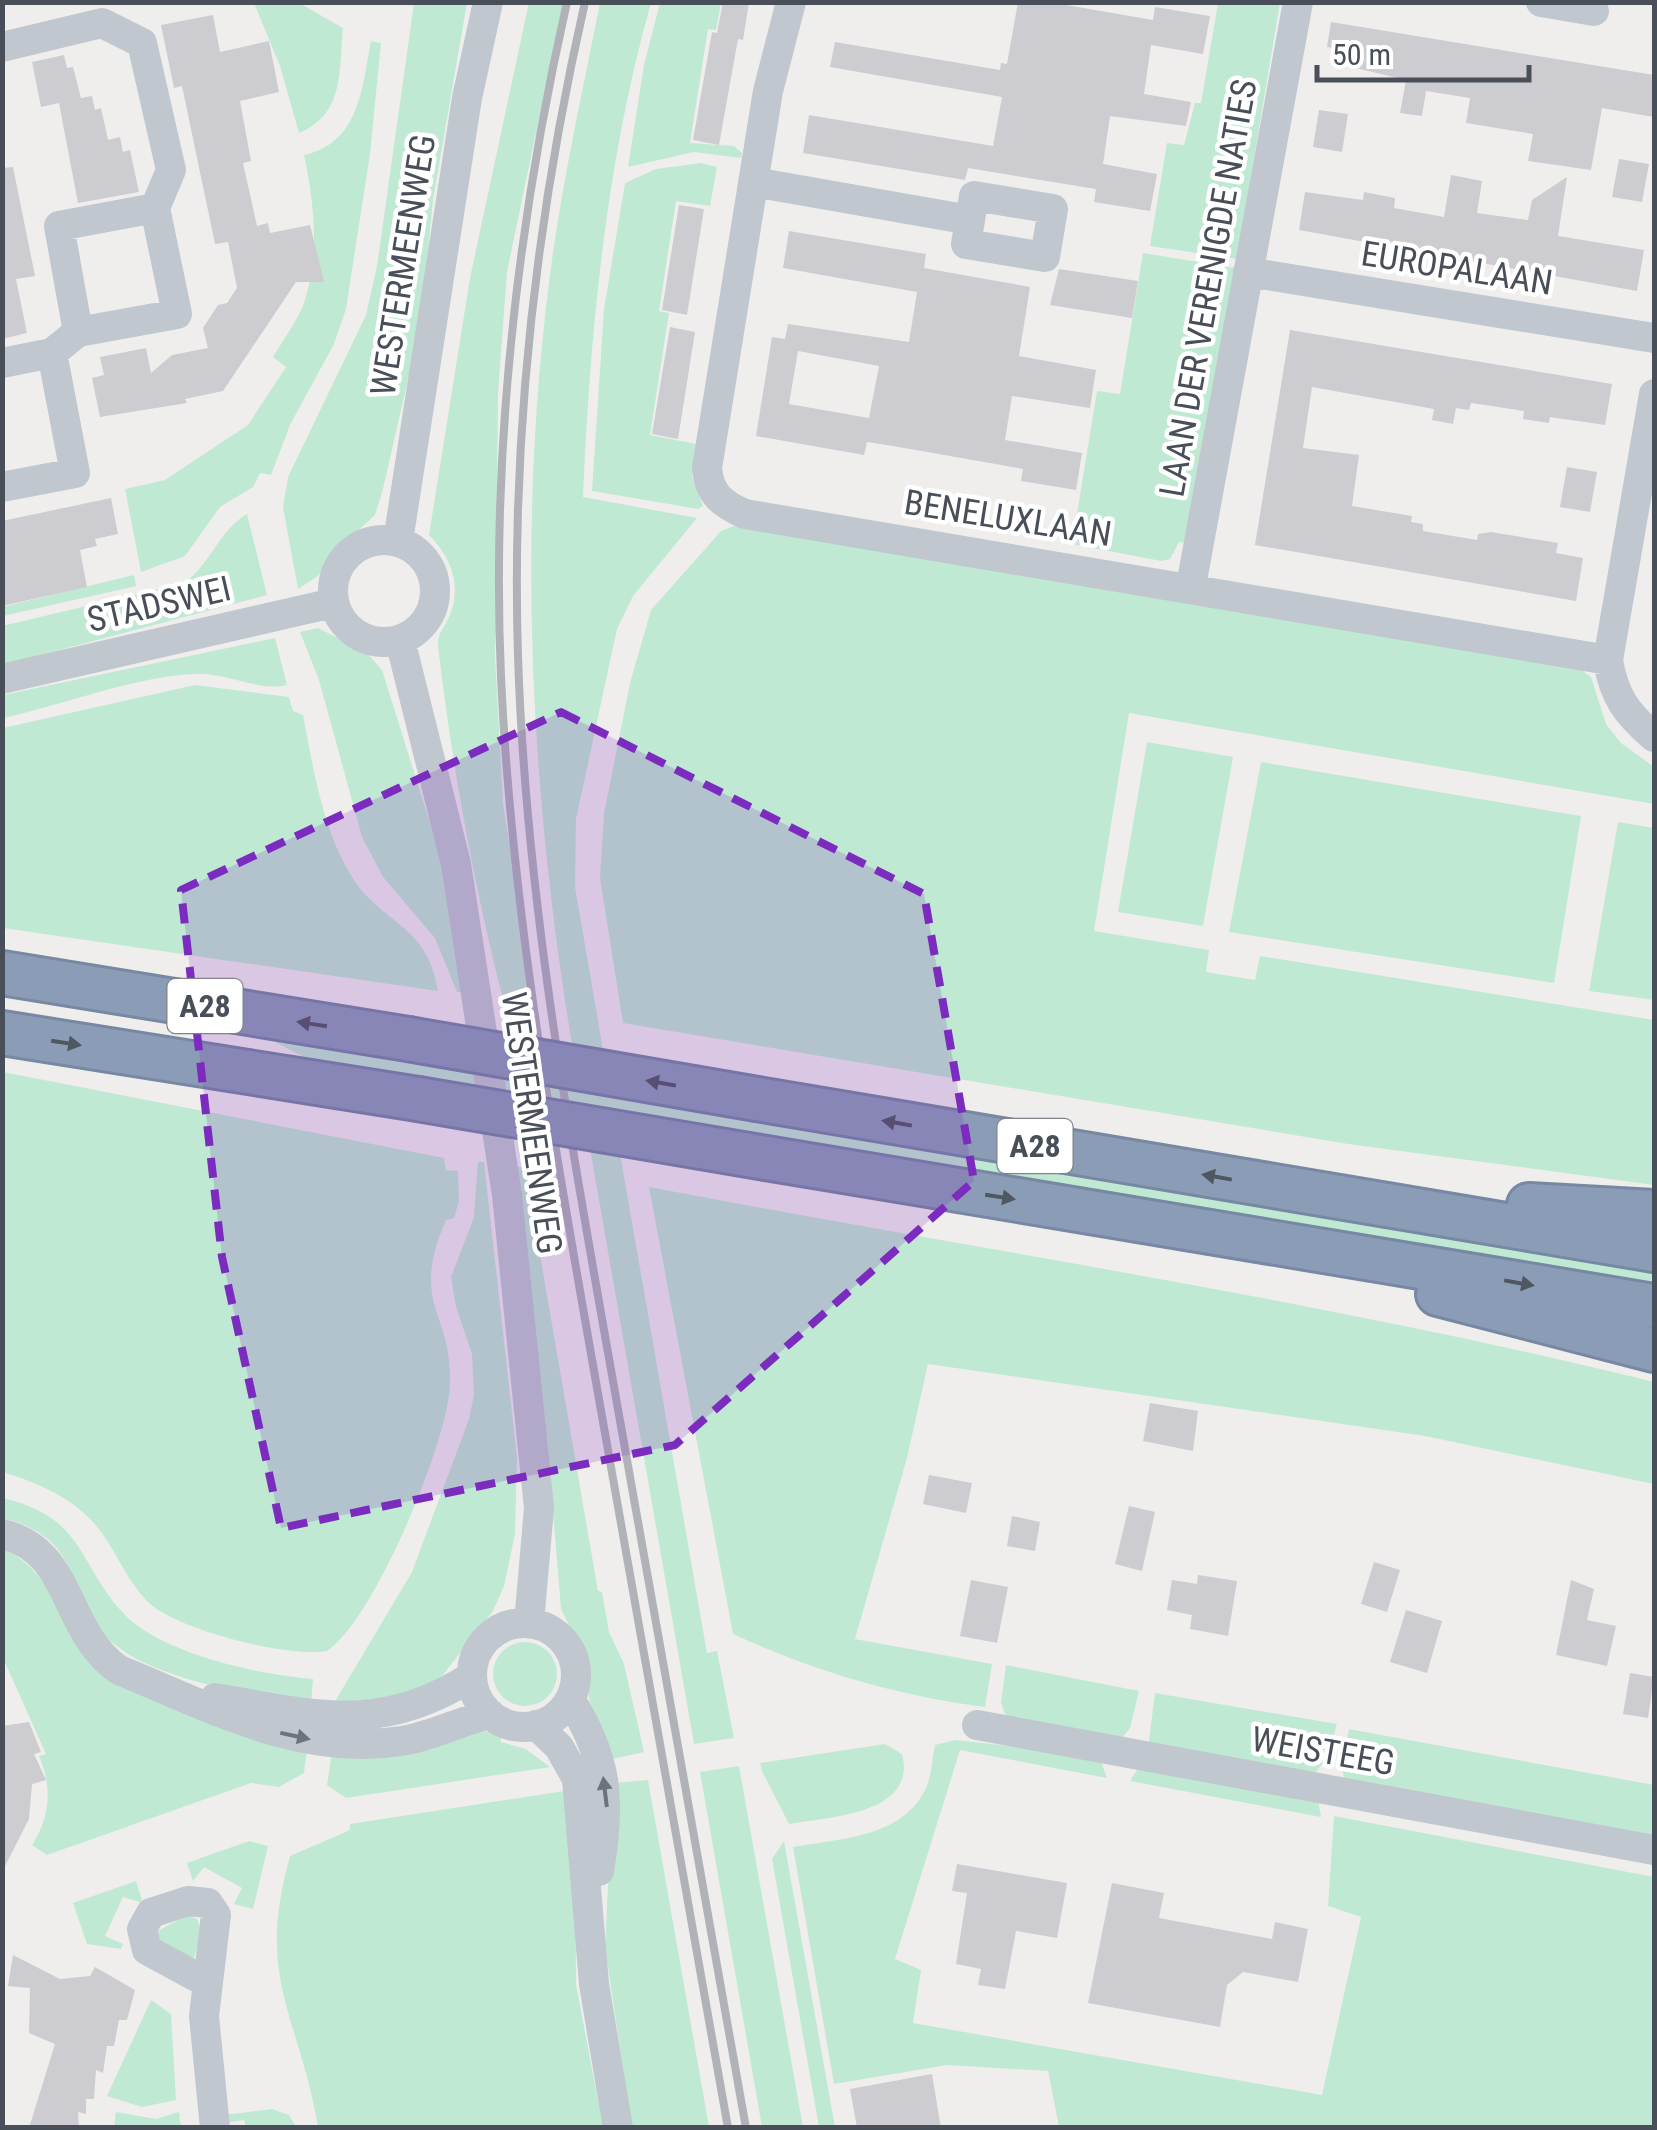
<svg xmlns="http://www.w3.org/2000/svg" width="1657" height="2130" viewBox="0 0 1657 2130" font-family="'Roboto Condensed',sans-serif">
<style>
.green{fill:#c0e9d3}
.building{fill:#ccccd1;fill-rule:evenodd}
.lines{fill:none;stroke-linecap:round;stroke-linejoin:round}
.highway-casing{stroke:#7688a2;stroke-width:48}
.minor{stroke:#c0c7ce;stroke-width:30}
.highway{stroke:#8b9db6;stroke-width:42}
.rail{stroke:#b0b2b7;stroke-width:8}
.highway-bridge-casing{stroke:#7688a2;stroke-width:48;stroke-linecap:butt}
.highway-bridge{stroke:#8b9db6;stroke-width:42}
.oneway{fill:#4f5761}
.oneway2{fill:#6c737b}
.marked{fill:#7b2cbf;fill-opacity:0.2;stroke:#7b2cbf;stroke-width:8;stroke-dasharray:20 12;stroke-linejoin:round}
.labels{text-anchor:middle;stroke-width:9;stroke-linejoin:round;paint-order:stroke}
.shield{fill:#fff;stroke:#7f848a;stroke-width:2.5}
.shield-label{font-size:32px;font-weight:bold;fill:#484f58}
.street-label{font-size:35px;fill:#484f58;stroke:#fff}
</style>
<rect width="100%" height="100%" fill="#f0eeed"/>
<path class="green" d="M529 2 563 3 507 272 498 394 495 656 503 803 535 1009 504 1003C474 886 452 766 438 646 437 634 443 630 448 619 463 588 452 558 429 535L470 278Z
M254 3H299L343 28C339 70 345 114 299 133L280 66Z
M414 3H467L433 200 421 323 382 493 375 515 337 550 318 576 298 589 283 507 288 477 366 315 377 266Z
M600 3H651C606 162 590 332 583 497L697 518 633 596 617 629 576 819 575 887 610 1091 1654 1264V1291L614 1119 707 1653 717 1651 734 1738 694 1744 584 1114 332 1072 260 1034 579 1086C534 830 516 567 546 308 557 205 580 104 600 3Z
M660 3H721L716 30 708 29 690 143 734 146 742 153 741 158 694 152 628 167 644 65Z
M1218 3H1280L1237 259 1150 246 1167 143 1184 145 1195 103H1201Z
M371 41 381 43 370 154 346 309 334 344 290 425 271 475 260 473 253 487 220 507 185 556 141 572 125 489 165 480 248 425 286 367 273 357C283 340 297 321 304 303 320 256 314 201 304 155 360 143 362 87 371 41Z
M701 163 717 167 710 206 676 201 659 311 669 313 650 435 696 444 692 477 703 506 698 509 592 491 604 309 625 183 656 169Z
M1143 253 1235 268 1189 544 1179 542 1170 559 1161 561 1072 544 1097 391 1120 394Z
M247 514 267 595 3 665 2 626 184 583C211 564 219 530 247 514Z
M736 525 1577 667 1591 677 1606 724 1621 743 1654 767V804L1129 713 1094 931 1209 950 1206 972 1255 980 1260 956 1654 1020V1185L1348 1144 623 1023 600 878 604 814 630 683 651 610 721 531Z
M134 575 136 586 3 616 2 607Z
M318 628 367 653 382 670 440 855 463 992H457L435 938 383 877 362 837 319 680 300 632Z
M275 638 287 685C259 692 225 672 194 674 133 677 63 705 3 718V695Z
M195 685 289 697 293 711 303 715C313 767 322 826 349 872 379 925 427 921 438 991L3 928V728Z
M1147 742 1233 757 1203 926 1118 912Z
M1261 762 1581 816 1554 983 1229 932Z
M1618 822 1654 828V1000L1589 991Z
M3 1072 444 1158 446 1170 458 1171 459 1201 454 1218 446 1220C409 1305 452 1310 450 1383 449 1440 374 1620 327 1651 288 1658 172 1629 146 1600 129 1582 118 1557 104 1536 79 1500 43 1485 3 1472Z
M478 1162H484L517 1458 515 1534 504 1586 493 1611 442 1676 415 1695 334 1703 412 1572 469 1419 474 1395 472 1354 456 1307 451 1277 474 1217Z
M514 1166 525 1168 598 1591 602 1592 609 1632 624 1664 644 1752 608 1760 589 1698 587 1662 561 1609 550 1475Z
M649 1187C984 1251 1323 1300 1654 1382V1484L1425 1436 928 1364 907 1458 855 1639 992 1664 985 1707C895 1695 816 1672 733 1634Z
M2 1498C87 1517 77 1566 126 1616 164 1654 260 1675 313 1679L311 1704C255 1695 158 1681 114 1644 63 1602 90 1540 3 1518Z
M3 1549C66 1576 51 1644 120 1684L307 1749 304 1773 279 1787 251 1783 47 1855 32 1845C51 1815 52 1786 39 1756L46 1754 3 1658Z
M493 1674a32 32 0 1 1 64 0a32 32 0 1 1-64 0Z
M1006 1665 1139 1691 1130 1728 1118 1743 1008 1722 1001 1703Z
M1155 1693 1337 1724 1326 1760 1311 1777 1148 1748Z
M1349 1729 1654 1785V1841L1345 1782 1341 1765Z
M485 1731 501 1735V1742L526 1749 550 1767 346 1798 327 1785 332 1752Z
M955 1740 1099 1756 1107 1778 960 1750 895 1959 921 1970 913 2023 1322 2095 1361 1917 1328 1906 1334 1816 1654 1877V2127H1059L1048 2071 947 2065 834 2084 793 1847C842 1838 907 1838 928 1783 932 1771 932 1758 935 1745Z
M885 1744 902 1754C918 1814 829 1817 789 1824L762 1771 760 1763Z
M1141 1764 1318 1798 1321 1817 1130 1781Z
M739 1766 803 2127H762L700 1772Z
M648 1780 709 2127H632L605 1948 613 1783Z
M564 1791 575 1834 576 1984 603 2127H318C299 2014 255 1981 290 1856L350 1830V1824Z
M249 1841 268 1846 253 1909 234 1904 242 1888 204 1867 193 1881 187 1863Z
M784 1841 835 2127H819L772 1859Z
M136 1881 143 1903 123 1897 105 1936 123 1944 121 1949 87 1944 73 1903Z
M187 1915 197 1919 201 1931 194 1959 160 1942 158 1931Z
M151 2000 171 2014 176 2100 142 2107 107 2096Z
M272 2109 289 2115 296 2127H246L244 2120 226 2123 224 2115Z
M116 2112 156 2119 179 2112 181 2127H114Z"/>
<path class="building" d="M723 2H749L743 40 738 39 719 145 693 140 712 32 717 33Z
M1018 2H1049L1153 20 1155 7 1210 16 1203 54 1151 45 1144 94 1191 102 1186 126 1110 116 1103 164 1157 174 1150 211 1094 202 1096 189 968 168 965 180 803 153 809 115 993 146 1002 97 830 67 835 42 1000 70 1001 63 1007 64Z
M213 15 220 52 269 41 279 92 240 101 251 161 243 163 257 226 268 223 270 233 310 225 324 282H296L223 391 185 399 187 403 100 417 92 378 104 375 100 357 146 348 151 373 172 355 208 348 203 328 218 305 227 303 237 288 228 242 215 244 182 86 174 88 161 25Z
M1331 22 1654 75V117L1602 108 1591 170 1528 161 1533 134 1466 123 1470 98 1426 91 1422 116 1400 113 1406 80 1335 63 1337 49 1327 47Z
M64 55 67 68 73 67 81 98 92 96 95 110 101 108 108 140 120 137 123 152 130 150 139 192 78 203 59 103 41 107 32 62Z
M1319 110 1348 114 1342 152 1313 147Z
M1619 159 1649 164 1642 202 1612 197Z
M13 167 35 276 16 279 27 333 2 339V168Z
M1451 175 1482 181 1477 213 1528 220 1532 200 1567 177 1558 236 1644 250 1637 291 1299 230 1305 192 1363 200 1364 192 1395 198 1394 208 1444 217Z
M679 205 704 209 687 315 662 310Z
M789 231 926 254 924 268 1030 287 1019 356 1096 370 1090 408 1012 396 1005 440 1082 453 1076 490 1021 481 1023 469 893 446 867 442 864 455 756 436 772 337 785 339 788 324 909 342 917 292 783 268ZM798 351 879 366 869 418 789 404Z
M1059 269 1138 281 1132 318 1050 305Z
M670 327 695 332 678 439 652 434Z
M1290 330 1612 384 1605 425 1550 417 1549 423 1523 419 1524 411 1471 403 1469 410 1456 408 1453 424 1432 420 1434 409 1312 387 1303 448 1359 455 1352 506 1412 516 1411 522 1423 524V531L1477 540 1478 534 1491 532 1558 543 1556 553 1583 558 1576 601 1255 545Z
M1567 467 1597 472 1590 512 1560 507Z
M111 498 118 534 95 539 97 546 80 550 87 587 2 606V521Z
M1150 1403 1198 1411 1193 1451 1143 1441Z
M929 1475 972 1483 966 1513 923 1504Z
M1129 1506 1155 1512 1142 1571 1115 1564Z
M1012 1516 1040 1522 1035 1551 1007 1546Z
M1374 1562 1400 1570 1387 1612 1361 1604Z
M1198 1575 1237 1581 1228 1636 1190 1629 1192 1615 1167 1610 1172 1580 1197 1584Z
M971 1580 1008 1587 997 1643 960 1636Z
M1571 1580 1594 1589 1587 1620 1616 1626 1607 1666 1556 1655Z
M1406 1610 1442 1621 1427 1673 1390 1662Z
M1630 1673 1654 1677 1648 1718 1623 1714Z
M29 1722 41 1752 34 1754 46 1780 32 1784 29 1819 2 1872V1726Z
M957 1864 1067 1883 1057 1938 1016 1931 1005 1989 978 1985 981 1969 956 1964 967 1893 952 1891Z
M1112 1883 1164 1893 1159 1918 1272 1939 1275 1922 1308 1929 1298 1982 1243 1972 1227 1985 1220 2027 1088 2003Z
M13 1955 60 1979 90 1976 95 1967 135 1990 127 2020H119L114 2046H107L103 2073 96 2070 94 2099H86V2114L78 2112 79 2128H29L55 2044 29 2033 30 1988 8 1986Z
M932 2074 941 2128H857L850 2089Z"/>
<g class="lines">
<g class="highway-casing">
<path id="highway" d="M2 973 408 1039
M2 1033 418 1099
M757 1099 1654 1250
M766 1158 1654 1306
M1529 1205 1654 1212
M1438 1294 1654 1350"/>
</g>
<path class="minor" d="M791 2 768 91 707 468C709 494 722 504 745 514L1608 660
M1541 2 1594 11
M2 47 102 23 142 43 171 170 155 208 177 314 78 332 52 353 2 363
M753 182 970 220
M974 196 1053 209 1045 257 966 244Z
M1248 272 1654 338
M78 332 59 226 155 208
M1654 394 1608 660C1614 697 1627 714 1654 737
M2 487 75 473 52 353
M333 591a51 51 0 1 1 102 0a51 51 0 1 1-102 0Z
M398 541 467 98 488 2
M1191 586 1298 2
M400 640 456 864 507 1195 539 1508 529 1623
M2 679 333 603
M2 1534C73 1550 62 1630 119 1670 210 1707 300 1757 401 1741 431 1737 460 1721 490 1714
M472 1675a52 52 0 1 1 104 0a52 52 0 1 1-104 0Z
M215 1698C314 1715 382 1735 472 1676
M570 1699C608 1760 611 1801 599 1871
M536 1725 559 1747 577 1779 594 1984 618 2128
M977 1725 1654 1850
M206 1982 147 1950 142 1929 151 1913 188 1901 208 1903 216 1915 204 2016 215 2128"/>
<use href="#highway" class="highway"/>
<path class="rail" d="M567 2C517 224 491 450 501 677 512 922 558 1164 600 1405 642 1646 686 1887 728 2128
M585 2C536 217 511 435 518 656 526 911 575 1164 619 1415 661 1653 704 1890 746 2128"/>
<g class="highway-bridge-casing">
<path id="highway-bridge" d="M408 1039 757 1099
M418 1099 766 1158"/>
</g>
<use href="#highway-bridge" class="highway-bridge"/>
</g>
<defs><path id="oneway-solid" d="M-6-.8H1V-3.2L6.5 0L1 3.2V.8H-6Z" transform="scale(2.5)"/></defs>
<g class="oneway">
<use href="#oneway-solid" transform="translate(312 1024) rotate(-171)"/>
<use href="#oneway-solid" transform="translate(66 1043) rotate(9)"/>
<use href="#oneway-solid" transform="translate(661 1083) rotate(-170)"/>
<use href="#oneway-solid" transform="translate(897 1123) rotate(-170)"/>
<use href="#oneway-solid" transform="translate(1217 1177) rotate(-170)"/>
<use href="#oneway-solid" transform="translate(1000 1197) rotate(9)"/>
<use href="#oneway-solid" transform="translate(1519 1283) rotate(10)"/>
</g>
<g class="oneway2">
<use href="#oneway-solid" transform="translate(295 1736) rotate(12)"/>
<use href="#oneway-solid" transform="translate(605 1792) rotate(-97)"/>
</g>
<path class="marked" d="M561 712 924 894 974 1181 675 1445 281 1528 222 1257 181 890Z"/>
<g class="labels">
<g class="shield">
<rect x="167.5" y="979" width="75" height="54" rx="8"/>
<rect x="997.5" y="1119" width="75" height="54" rx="8"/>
</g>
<g class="shield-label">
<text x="205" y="1017">A28</text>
<text x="1035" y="1157">A28</text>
</g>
<g class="street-label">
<text transform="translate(403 265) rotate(-81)" y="12">WESTERMEENWEG</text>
<text transform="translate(1457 268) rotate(9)" y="12">EUROPALAAN</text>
<text transform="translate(1208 288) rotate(-80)" y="12">LAAN DER VERENIGDE NATIES</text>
<text transform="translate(1008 518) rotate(9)" y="12">BENELUXLAAN</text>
<text transform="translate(159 604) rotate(-13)" y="12">STADSWEI</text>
<text transform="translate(532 1123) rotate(82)" y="12">WESTERMEENWEG</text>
<text transform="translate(1323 1751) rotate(10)" y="12">WEISTEEG</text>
</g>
</g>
<rect width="1657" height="2130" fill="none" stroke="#484f58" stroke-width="10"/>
<path d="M1317 65v15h212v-15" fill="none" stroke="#484f58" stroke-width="5"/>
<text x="1332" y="65" font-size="30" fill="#484f58" stroke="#ffffff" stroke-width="8" paint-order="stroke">50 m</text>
</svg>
